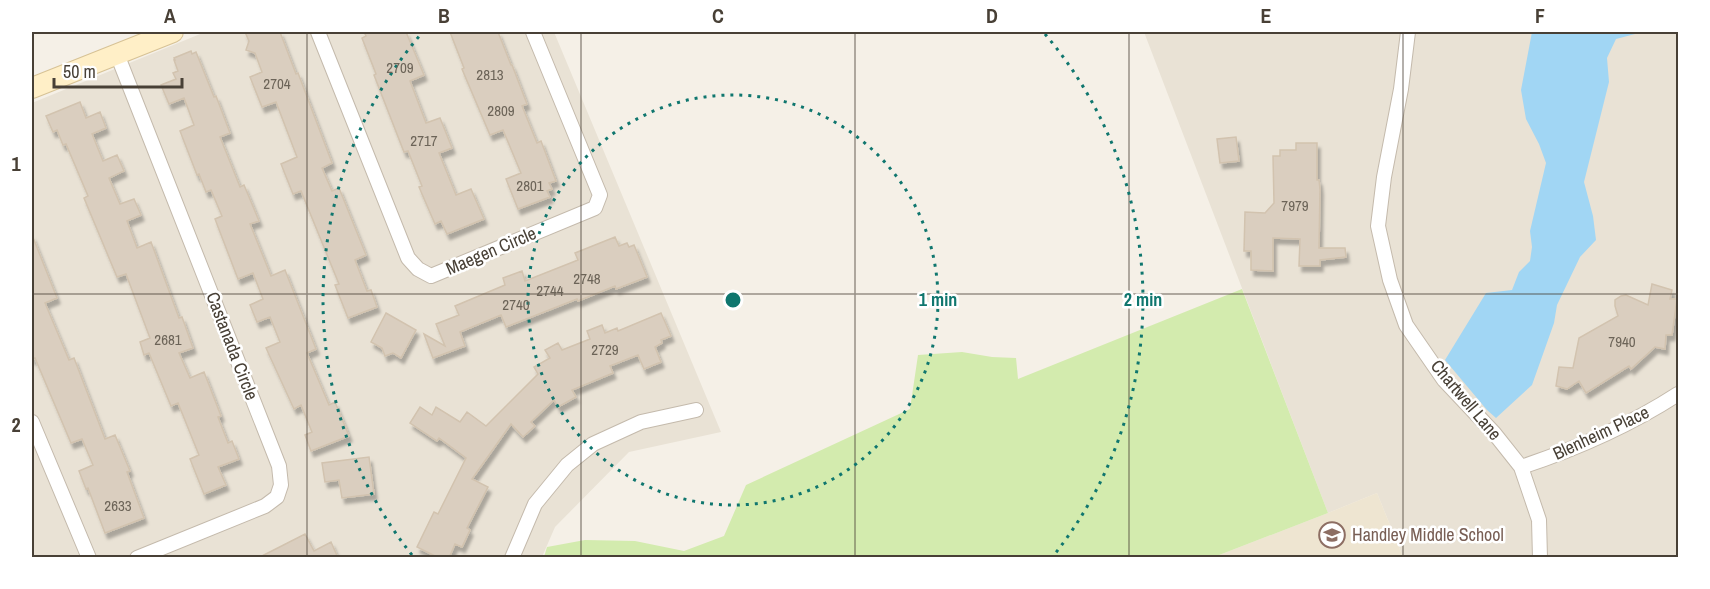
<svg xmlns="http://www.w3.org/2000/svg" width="1710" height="589" viewBox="0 0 1710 589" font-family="'Archivo Narrow',sans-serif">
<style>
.residential{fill:#e9e2d5}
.education{fill:#eee5d1}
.green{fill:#d3ebae}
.water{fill:#a1d6f4}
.building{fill:#dacebf;stroke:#d2c3af;stroke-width:1.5;filter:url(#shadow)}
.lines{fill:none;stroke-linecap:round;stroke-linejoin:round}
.minor-casing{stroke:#c4baac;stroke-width:16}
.secondary-casing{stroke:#d7c295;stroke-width:22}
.minor{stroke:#fff;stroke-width:14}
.secondary{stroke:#ffefc7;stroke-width:20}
.grid{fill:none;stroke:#484036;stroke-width:1.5;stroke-opacity:0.55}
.ring{fill:none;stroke:#0f766e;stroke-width:3;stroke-dasharray:3 6}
.labels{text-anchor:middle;stroke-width:5;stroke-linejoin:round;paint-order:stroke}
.number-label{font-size:15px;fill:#6c6458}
.street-label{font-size:18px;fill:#484036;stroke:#fff}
.education-label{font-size:18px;fill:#785e54;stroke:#fff;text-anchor:start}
.centre{fill:#0f766e;stroke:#fff;stroke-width:3}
.ring-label{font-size:18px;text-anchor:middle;font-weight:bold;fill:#0f766e;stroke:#fff;stroke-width:5;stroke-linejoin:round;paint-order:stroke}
.neatline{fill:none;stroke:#484036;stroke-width:2}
.grid-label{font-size:20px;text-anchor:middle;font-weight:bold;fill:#484036}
</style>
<defs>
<filter id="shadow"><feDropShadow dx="3" dy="5.5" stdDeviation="1.5" flood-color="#0004"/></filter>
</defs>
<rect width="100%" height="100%" fill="#f5f0e7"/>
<path class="residential" d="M205 32H554L721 432 629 452 555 527 542 557 32 558V103Z
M1144 32H1678V557H1403L1377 493 1328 513Z"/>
<path class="education" d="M1377 493 1403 557H1214L1328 513Z"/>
<path class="green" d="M1242 289 1328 513 1214 557H544L547 547 585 540 635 541 684 551 724 536 746 485 910 409 918 355 962 352 992 357 1016 358 1018 379Z"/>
<path class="water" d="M1532 32H1638L1635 34 1616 39 1607 58 1609 82 1584 182 1593 216 1596 240 1580 257 1557 305 1554 323 1532 385 1496 418 1487 410 1445 360 1486 293 1512 290 1519 272 1530 261 1532 247 1530 231 1546 163 1539 144 1526 119 1521 90Z"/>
<path class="building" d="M245 32H280L296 74 298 73 332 163 322 168 332 191 339 188 366 255 355 260 367 291 371 290 377 307 348 318 335 285 339 284 301 191 293 194 281 164 297 157 276 102 262 107 250 77 262 72 255 53 246 50 249 41Z
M364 32H406L424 75 410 81 426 123 440 118 452 148 439 153 456 195 471 189 484 219 447 234 441 221 435 224 419 187 422 186 408 151 404 152 374 75 376 74 362 38 366 36Z
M450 32H498L511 65H512L527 104 522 106 537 143 541 141 556 181 549 183 552 189 547 191 550 197 518 209 506 179 521 173 503 130 490 135 462 69 464 68Z
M191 51 192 54 196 52 214 97 216 96 230 133 220 137 240 187 244 185 259 221 250 224 271 276 285 270 316 349 307 353 329 405 335 402 349 436 311 451 305 435 312 432 301 405 294 409 266 348 280 342 270 317 257 322 250 305 263 299 253 273 238 279 215 219 222 216 211 190 206 192 199 174 197 175 180 131 194 125 184 98 169 104 161 85 176 79 173 73 178 71 174 60H175L174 58Z
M80 102 86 118 100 112 106 128 92 134 103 161 117 155 124 171 109 178 120 204 134 199 141 215 127 221 137 248 151 242 179 318 182 317 193 348 179 353 190 378 204 372 221 416 218 417 228 443 232 441 239 459 218 467 226 485 204 494 190 459 199 455 178 403 171 406 149 353 144 355 140 342 150 338 126 274 117 277 84 198 88 196 66 144 63 145 57 130 53 132 46 116Z
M1236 137 1239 161 1220 163 1217 139Z
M1296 143H1317V180H1319L1320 189 1319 248H1345L1346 257 1320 260V266H1299L1300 239 1273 238V271L1251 270V251H1244L1245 212 1265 213 1274 203 1273 156H1280V150H1296Z
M32 235 57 298 45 303 69 360 74 358 105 439 115 435 130 471 127 472 144 518 105 533 88 488 86 489 79 471 93 465 82 439 71 443 35 358 32 359Z
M615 237 619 246 627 243 629 247 634 245 647 277 616 289 615 286 578 301 577 299 506 327 501 315 460 332 465 346 433 358 424 334 445 346 436 324 459 315 455 306 505 285 503 278 522 271 525 281 578 260 575 253Z
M1652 284 1672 290 1670 299H1677L1672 335H1666L1665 349 1655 347 1631 369 1629 366 1586 393 1579 381 1567 389 1556 386 1559 367 1573 368 1579 338 1618 316 1615 306V300L1621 296 1626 295 1648 305Z
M386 313 416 330 401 358 393 353 385 356 382 348 371 342Z
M661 313 671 336 661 340 662 343 655 347 661 362 644 369 638 355 610 366 613 373 572 390 576 397 558 407 554 400 531 422 535 426 523 437 511 424 472 479 488 487 467 528 470 530 462 547 455 544 449 558H439L417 547 434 512 438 514 466 458 439 438 437 441 410 423 420 407 432 415 436 407 460 422 467 412 486 426 538 374 534 367 550 358 545 350 558 343 562 350 590 339 587 331 602 325 605 333 617 328 618 331Z
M369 457 374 494 342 498 339 480 325 482 322 463Z
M305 534 314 551 331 542 338 558H258Z"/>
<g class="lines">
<g class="minor-casing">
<path id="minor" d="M318 32 408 258 418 269 431 276 595 208 600 195 533 32
M1408 32 1401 89 1384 177 1378 226 1390 280 1406 325 1444 380 1494 433 1521 467 1539 520 1540 558
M117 54 279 466 281 485 277 497 265 506 137 558
M32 422 89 558
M1521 467C1576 449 1630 425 1678 394
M512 558 535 504 567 465 593 444 641 422 696 410"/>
</g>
<g class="secondary-casing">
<path id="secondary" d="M32 88 173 32"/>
</g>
<use href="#minor" class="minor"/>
<use href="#secondary" class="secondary"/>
</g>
<path class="grid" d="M307 32V558M581 32V558M855 32V558M1129 32V558M1403 32V558M32 294H1678"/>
<g class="ring">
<circle cx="733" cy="300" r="205"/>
<path d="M412 555A410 410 0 0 1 421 34M1045 34A410 410 0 0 1 1054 555"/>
</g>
<defs>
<g id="school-ring" transform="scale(1.35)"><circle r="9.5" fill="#fff" stroke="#8d6e63" stroke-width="1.5"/><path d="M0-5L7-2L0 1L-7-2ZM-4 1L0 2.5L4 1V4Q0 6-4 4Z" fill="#8d6e63"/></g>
</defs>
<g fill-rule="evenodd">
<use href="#school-ring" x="1332" y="535"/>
</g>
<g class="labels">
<g class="number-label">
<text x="400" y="73">2709</text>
<text x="490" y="80">2813</text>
<text x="277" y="89">2704</text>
<text x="501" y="116">2809</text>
<text x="424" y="146">2717</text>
<text x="530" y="191">2801</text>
<text x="1295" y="211">7979</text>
<text x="587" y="284">2748</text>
<text x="550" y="296">2744</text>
<text x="516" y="310">2740</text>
<text x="168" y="345">2681</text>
<text x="1622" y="347">7940</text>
<text x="605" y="355">2729</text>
<text x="118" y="511">2633</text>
</g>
<g class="street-label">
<text transform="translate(491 251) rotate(-23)" y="6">Maegen Circle</text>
<text transform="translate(232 346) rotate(69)" y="6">Castanada Circle</text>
<text transform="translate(1466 400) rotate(50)" y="6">Chartwell Lane</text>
<text transform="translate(1601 433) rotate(-25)" y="6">Blenheim Place</text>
</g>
<g class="education-label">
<text x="1352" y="541">Handley Middle School</text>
</g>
</g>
<circle cx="733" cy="300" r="9" class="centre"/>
<g class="ring-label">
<text x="938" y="306">1 min</text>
<text x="1143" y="306">2 min</text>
</g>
<rect width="1710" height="589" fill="none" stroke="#ffffff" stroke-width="66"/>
<path d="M54 78v9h128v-9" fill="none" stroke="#484036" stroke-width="3"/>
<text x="63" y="78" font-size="18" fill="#484036" stroke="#ffffff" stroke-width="4.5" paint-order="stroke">50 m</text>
<rect x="33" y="33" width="1644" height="523" class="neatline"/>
<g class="grid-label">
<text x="170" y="23">A</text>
<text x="444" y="23">B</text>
<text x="718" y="23">C</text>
<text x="992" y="23">D</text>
<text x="1266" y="23">E</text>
<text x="1540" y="23">F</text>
<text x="16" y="171">1</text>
<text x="16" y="432">2</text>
</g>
</svg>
